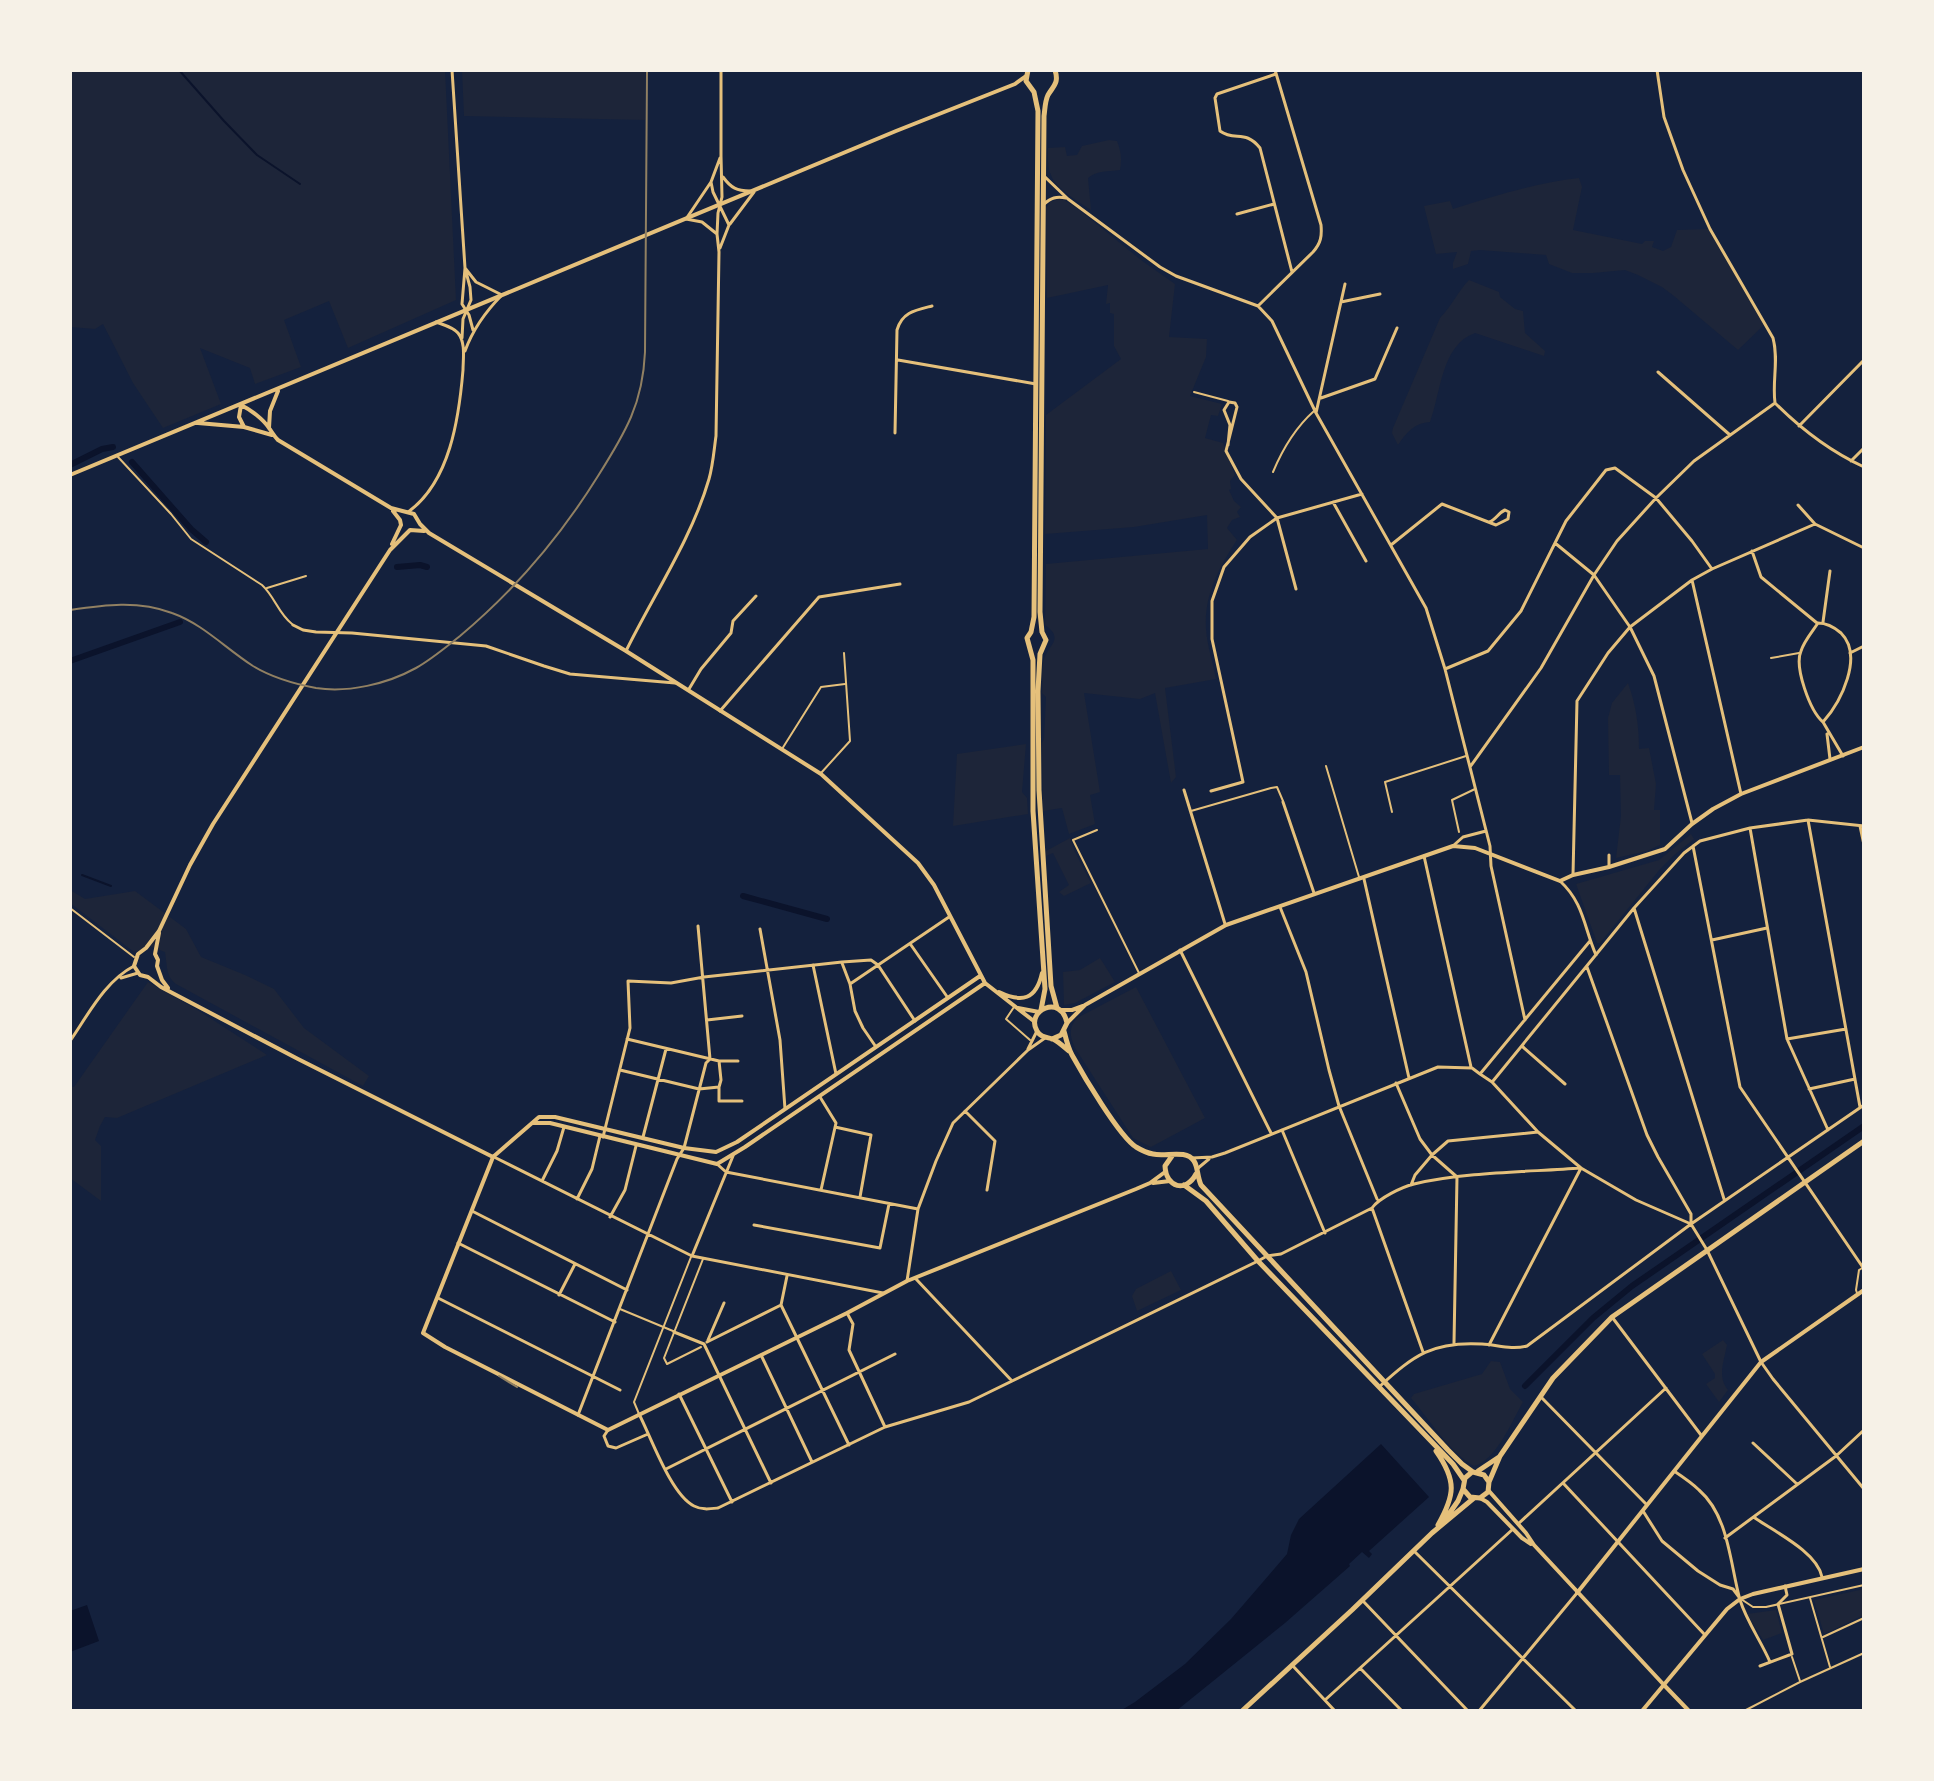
<svg xmlns="http://www.w3.org/2000/svg" width="1934" height="1781" viewBox="0 0 1934 1781" font-family="Montserrat,sans-serif">
<style>
.green{fill:#1d2539}
.water{fill:#0b132b}
.lines{fill:none;stroke-linecap:round;stroke-linejoin:round}
.stream{stroke:#0b132b;stroke-width:2}
.canal{stroke:#0b132b;stroke-width:6}
.service{stroke:#e5c07b;stroke-width:2}
.pedestrian{stroke:#e5c07b;stroke-width:2}
.minor{stroke:#e5c07b;stroke-width:3}
.tertiary{stroke:#e5c07b;stroke-width:4}
.secondary{stroke:#e5c07b;stroke-width:4}
.primary{stroke:#e5c07b;stroke-width:5}
.rail{stroke:#918062;stroke-width:2}
</style>
<rect width="100%" height="100%" fill="#14213d"/>
<path class="green" d="M70 70H445L456 300 348 348 329 301 284 320 301 367 255 384 250 368 200 348 221 404 163 428 133 383 103 324 95 329 70 327Z
M462 70H645V120L464 116Z
M1109 140 1117 141C1121 151 1122 159 1120 170 1108 172 1097 170 1088 178L1091 210C1080 203 1055 188 1051 175 1047 167 1048 157 1048 148L1065 147 1067 156 1077 155 1082 146Z
M1579 178 1582 187 1573 230 1642 244 1645 241H1654L1652 247 1663 251 1671 247 1677 230 1710 229 1765 324 1738 350 1674 296 1662 287 1638 275 1625 270 1593 273H1572L1549 264 1546 255 1480 250 1471 251 1468 264 1453 269V263L1457 252 1436 254 1424 206 1450 201 1453 209C1494 196 1535 183 1579 178Z
M1056 200H1064L1077 208 1141 260 1175 284 1169 337 1207 339 1206 357 1190 396 1222 404 1218 416 1211 415 1205 438 1223 443 1235 475 1230 481 1231 489 1229 490 1234 501 1241 507 1237 512 1240 517 1232 520 1227 528 1237 540C1219 567 1204 595 1206 629 1207 645 1213 663 1216 679L1165 688 1176 777 1171 783 1155 693 1140 699 1084 693 1100 792 1090 795 1095 824 1069 834 1062 808 1043 811 1042 743 1044 739 1046 697 1042 693C1043 682 1041 669 1044 659 1048 645 1065 639 1045 625L1046 564 1208 549 1207 515 1134 527 1045 534 1046 415 1121 359 1114 346V314L1110 313V303L1106 304 1108 285 1047 298 1046 208 1050 202Z
M1469 280 1499 292 1500 297 1515 309 1523 311 1525 333 1545 351 1544 356 1475 333C1441 345 1441 393 1430 422 1414 423 1406 433 1398 445L1392 433 1393 428 1440 318C1452 306 1458 291 1469 280Z
M1628 683C1636 705 1639 726 1639 749L1649 748 1656 784 1654 810H1660V845L1647 851 1616 858 1621 816 1620 775H1609L1608 718 1612 703Z
M1026 744 1022 792 1027 798 1028 814 953 826 957 754Z
M1691 834 1694 839 1673 856 1661 868 1600 943H1597L1576 884 1659 860Z
M1070 838 1075 852 1091 883 1064 896 1059 892 1069 885 1053 853 1046 856V851Z
M70 890 85 899 135 891 186 929 201 957 245 975 274 989 304 1028 369 1076 363 1086 176 984C166 977 167 964 165 952L146 945 140 951 134 952 70 903Z
M1100 958 1115 982 1075 1003 1064 1005 1063 972 1080 970Z
M148 982 196 1009 267 1055 117 1118 105 1117 100 1126 95 1140 101 1146V1201L70 1178V1086L74 1087Z
M1136 987 1205 1118 1151 1147 1133 1138 1075 1048C1070 1037 1068 1028 1077 1018Z
M1171 1271 1181 1290 1137 1311 1132 1296 1136 1289Z
M1723 1340 1727 1345C1724 1361 1717 1377 1728 1390L1719 1402 1706 1384 1715 1378V1374L1702 1354Z
M1491 1361 1500 1362 1510 1389 1523 1402C1512 1421 1496 1461 1474 1466 1450 1453 1429 1419 1411 1398L1414 1394 1482 1374Z
M1864 1589V1615L1824 1634 1814 1600Z
M1776 1610 1782 1633 1763 1640 1747 1614Z"/>
<path class="water" d="M1381 1444 1429 1497 1369 1551 1372 1554 1369 1558 1362 1552 1349 1564 1350 1566 1285 1623 1176 1711H1120L1135 1702 1185 1664 1231 1619 1287 1554 1291 1535 1299 1519Z
M87 1605 99 1641 70 1652V1611Z"/>
<g class="lines">
<path class="stream" d="M179 70 224 121 257 155 300 184
M82 875 111 886"/>
<path class="canal" d="M132 462 191 529 206 542
M70 465 102 449 113 447
M397 567 420 565 427 567
M70 661 180 622
M743 896 827 919
M1525 1386 1593 1318 1632 1286 1864 1126"/>
<path class="service" d="M1194 392 1228 401
M118 457 171 514 191 539 262 585C275 597 278 613 292 624
M1273 472C1283 448 1295 428 1314 411
M267 588 306 576
M1771 658 1799 653
M782 749 821 687 845 684
M1326 766 1359 877
M821 773 850 741 844 653
M1191 811 1271 788 1277 787 1283 801
M1392 812 1385 782 1466 756
M1097 830 1073 840 1139 973
M1459 832 1452 800 1475 789
M70 908 134 957
M1014 1007 1006 1019 1030 1040
M1741 1599 1753 1607H1766L1864 1585"/>
<path class="pedestrian" d="M1857 1293 1856 1290 1859 1270 1864 1267
M620 1309 673 1331
M701 1347 667 1364 664 1358 703 1259
M639 1414 634 1402 691 1257
M1810 1598 1830 1667
M1823 1637 1864 1618
M1792 1657 1800 1681
M1744 1711 1800 1682 1864 1653"/>
<path class="minor" d="M452 70 465 268 462 304 469 315 473 330
M1657 70 1664 117 1683 170 1710 229 1773 338C1779 360 1772 381 1775 403
M1276 74 1217 94 1215 98 1220 131C1235 142 1245 129 1260 148L1292 272
M720 158 711 182 713 192 729 225 720 248
M1044 176 1068 199 1160 267 1176 276 1258 306 1272 321 1316 413 1426 608 1445 669 1490 846 1491 866 1525 1020
M723 177C731 188 737 191 750 191
M711 182 686 219 702 222 717 234
M1044 204C1051 198 1056 196 1066 198
M1237 214 1274 204
M730 224 754 192
M1341 302 1380 294
M1258 306 1313 252C1321 243 1322 236 1321 225L1275 70
M462 338 463 319 471 300 470 287 466 272
M465 351C473 329 485 312 502 295L476 282 465 268
M898 360 1036 384
M1658 372 1730 435
M1321 398 1375 379 1397 328
M1775 403C1802 430 1829 451 1864 467
M1316 413 1345 284
M1799 426 1864 360
M895 433 897 330C902 312 916 310 932 306
M1228 445 1230 425 1224 410 1229 402 1235 403 1237 407 1226 451 1241 479 1277 518 1296 589
M1851 461 1864 448
M1333 502 1366 561
M1798 505 1815 524 1864 548
M408 512C450 482 459 418 463 370 463 359 466 343 458 333 453 327 444 325 436 322
M1555 543 1594 575 1630 627 1654 676 1692 823
M1391 545 1442 504 1496 525 1508 519 1509 512 1505 510C1498 513 1496 520 1489 522
M1752 551 1761 577 1817 623
M1692 580 1741 794
M1823 622 1830 571
M1818 623C1827 623 1834 627 1841 633 1864 656 1841 702 1823 722 1810 711 1794 667 1801 651 1804 641 1812 632 1818 623Z
M293 625 303 630 316 632 352 633 486 646 544 666 570 674 675 683
M626 651C653 596 692 538 709 479 713 465 714 450 716 436L719 252 717 234 718 213 722 197 721 156V70
M1850 653 1864 646
M1445 669 1488 651 1521 611 1566 521 1606 470 1615 468 1656 498 1692 541 1712 569
M689 689 701 669 731 633 733 621 756 596
M720 711 819 597 900 584
M1823 722 1843 756
M1827 734 1830 759
M1470 767 1541 668 1594 575 1617 541 1656 498 1694 461 1775 403
M1184 790 1225 924
M1211 791 1243 782 1212 639V601L1224 567 1250 537 1277 518 1362 494
M1283 802 1314 893
M1808 820 1860 1107
M1860 826 1864 845
M1750 828 1787 1039 1828 1130
M1454 845 1463 837 1486 831
M1693 846 1740 1087 1864 1269
M1609 855V867
M1424 856 1471 1067
M1573 875 1577 701 1608 653 1630 627 1692 580 1712 569 1815 524
M1364 879 1409 1078
M1560 881C1584 903 1584 928 1596 955
M1280 907 1306 972 1329 1070 1339 1106 1377 1199
M1634 908 1724 1199
M760 929 780 1040 785 1109
M1712 940 1767 928
M911 945 948 998
M1180 950 1271 1133
M842 963 850 984 855 1011 863 1028 876 1047
M813 965 836 1074
M878 965 915 1021
M1587 967 1647 1135 1658 1157 1691 1214V1224
M121 978 138 973
M850 984 949 917
M707 1020 742 1016
M627 1039 719 1061H738
M1787 1039 1846 1029
M70 1041C88 1015 105 981 134 966
M1523 1047 1565 1084
M1028 1049 1037 1031
M620 1070 699 1089 719 1087 721 1080 719 1061
M1480 1074 1590 941
M1493 1081 1634 908 1684 853 1700 841 1750 828 1808 820 1864 826
M1396 1083 1420 1139 1432 1155 1457 1177 1454 1343
M719 1087V1101H742
M1809 1089 1855 1079
M820 1097 836 1123 821 1190
M965 1111 995 1141 987 1190
M835 1127 871 1135 860 1197
M1282 1130 1325 1233
M603 1137 630 1028 628 981 671 983 704 977 842 962 871 960 878 965
M643 1137 666 1049
M494 1157 692 1256 883 1293
M1192 1158 1212 1157 1225 1153 1438 1067 1472 1068 1480 1074 1492 1082 1538 1132 1581 1168 1636 1200 1691 1224 1707 1250 1761 1362 1773 1379 1864 1489
M717 1164 726 1172 918 1209
M1197 1169 1209 1159
M542 1181 557 1151 564 1127
M1411 1185 1415 1175 1432 1155 1448 1141 1538 1132
M577 1199 592 1169 600 1136
M1372 1208 1423 1352
M472 1211 627 1290
M610 1217 625 1190 636 1146
M754 1225 880 1248 889 1204
M458 1243 615 1322
M692 1256 733 1156
M916 1279 1012 1381
M907 1281 918 1209 936 1161 953 1123 1028 1050 1045 1038
M559 1295 575 1264
M438 1298 620 1390
M781 1305 849 1445
M847 1313 853 1324 849 1350 885 1427
M1612 1317 1701 1435
M674 1332 704 1344 771 1483
M708 1340 724 1303
M707 1342 781 1305 787 1276
M1489 1345 1581 1168
M761 1355 812 1462
M1379 1387C1414 1355 1433 1341 1482 1344 1498 1345 1511 1350 1527 1346L1691 1224 1864 1105
M679 1394 732 1502
M1541 1397 1647 1505
M639 1414C651 1437 671 1495 694 1506 702 1510 709 1509 718 1508L885 1427 969 1402 1258 1261 1267 1256 1281 1254 1372 1208C1379 1198 1402 1187 1414 1184 1465 1172 1528 1172 1581 1168
M578 1415 677 1159 684 1148 706 1063 710 1059 698 926
M608 1430 604 1436 608 1446 616 1448 648 1434
M1753 1443 1797 1484
M666 1469 895 1354
M1674 1471C1683 1477 1692 1483 1699 1490 1729 1516 1730 1564 1740 1600 1747 1622 1761 1641 1770 1662
M1563 1483 1705 1635
M1643 1511 1662 1541 1698 1571 1720 1585 1733 1589 1739 1597
M1755 1518C1775 1532 1817 1552 1822 1577
M1518 1524 1666 1388
M1725 1538 1836 1456 1864 1430
M1414 1551 1576 1711
M1363 1601 1468 1711
M1292 1665 1335 1711
M1760 1666 1792 1654 1778 1604 1787 1595 1785 1586
M1360 1668 1402 1711
M1325 1700 1513 1529
M1479 1711 1577 1593"/>
<path class="tertiary" d="M241 405C251 410 263 419 269 428 272 432 274 436 278 440L391 508 414 514 420 524 429 533 626 651 821 774 918 863 934 885 985 983 1035 1022
M241 405 239 417 244 427
M198 423 244 427 272 435
M269 428 270 411 278 391
M70 475 896 131 1015 84 1026 76
M393 511 400 520 401 525
M424 531 410 530 390 550 213 824 190 865 159 931 146 948 138 954 134 966 140 975 148 977 161 987 298 1059 493 1157
M392 544 401 525
M159 933 155 954 158 960 157 966 162 980 168 988
M980 976 737 1142 716 1152 684 1148 555 1117H539L493 1157 423 1333 445 1347 608 1430 847 1313 907 1281 1136 1189 1150 1183 1165 1172
M999 992C1022 1003 1036 1000 1042 973
M1018 1008 1039 1012
M1061 1010H1072L1083 1006
M1067 1023 1085 1005 1226 925 1453 846 1475 848 1560 881 1573 875 1609 867 1665 849 1692 824 1713 809 1741 794 1864 747
M532 1123H550L717 1164 745 1147 985 983
M1153 1183 1170 1181
M1577 1593 1761 1362 1864 1290
M1664 1685 1689 1711"/>
<path class="secondary" d="M1489 1491 1526 1533 1534 1545 1664 1685
M1480 1498 1487 1502 1522 1538 1531 1544
M1642 1711 1727 1609 1740 1599 1753 1594 1864 1569"/>
<path class="primary" d="M1028 70 1026 81 1034 92 1038 111 1034 617 1031 632 1027 638 1033 660V811L1045 989 1041 1010
M1055 70C1059 83 1054 85 1048 95 1045 101 1045 109 1044 116L1040 612 1042 632 1046 640 1040 654 1038 691 1039 790 1051 986 1057 1008
M1064 1031C1066 1039 1068 1048 1072 1055 1083 1075 1119 1136 1136 1147 1141 1150 1147 1153 1153 1154 1166 1157 1186 1149 1194 1161 1198 1167 1197 1176 1201 1185L1448 1450 1462 1464 1473 1472 1484 1475 1489 1482 1488 1492 1480 1498 1470 1497 1463 1489
M1052 1039 1061 1035 1067 1023C1061 993 1025 1011 1037 1031 1041 1038 1047 1037 1053 1039 1059 1042 1065 1048 1069 1051
M1172 1156 1165 1166C1166 1188 1186 1193 1196 1174
M1184 1185 1206 1201 1258 1261 1453 1464 1464 1480
M1436 1451C1457 1481 1455 1495 1438 1525
M1478 1471 1499 1457
M1489 1482 1500 1456 1553 1378 1612 1317 1864 1141
M1444 1521 1458 1501 1463 1489 1465 1478 1472 1472
M1242 1711 1352 1610 1432 1533 1474 1498"/>
<path class="rail" d="M70 610C104 605 138 600 172 613 203 624 225 648 253 666 271 677 295 684 316 688 348 693 387 684 416 668 432 659 446 647 460 636 515 590 560 537 598 476 610 457 622 438 631 417 640 396 644 375 645 352L647 70
M499 1376 517 1387"/>
</g>
<rect width="1934" height="1781" fill="none" stroke="#f6f1e7" stroke-width="144"/>
</svg>
